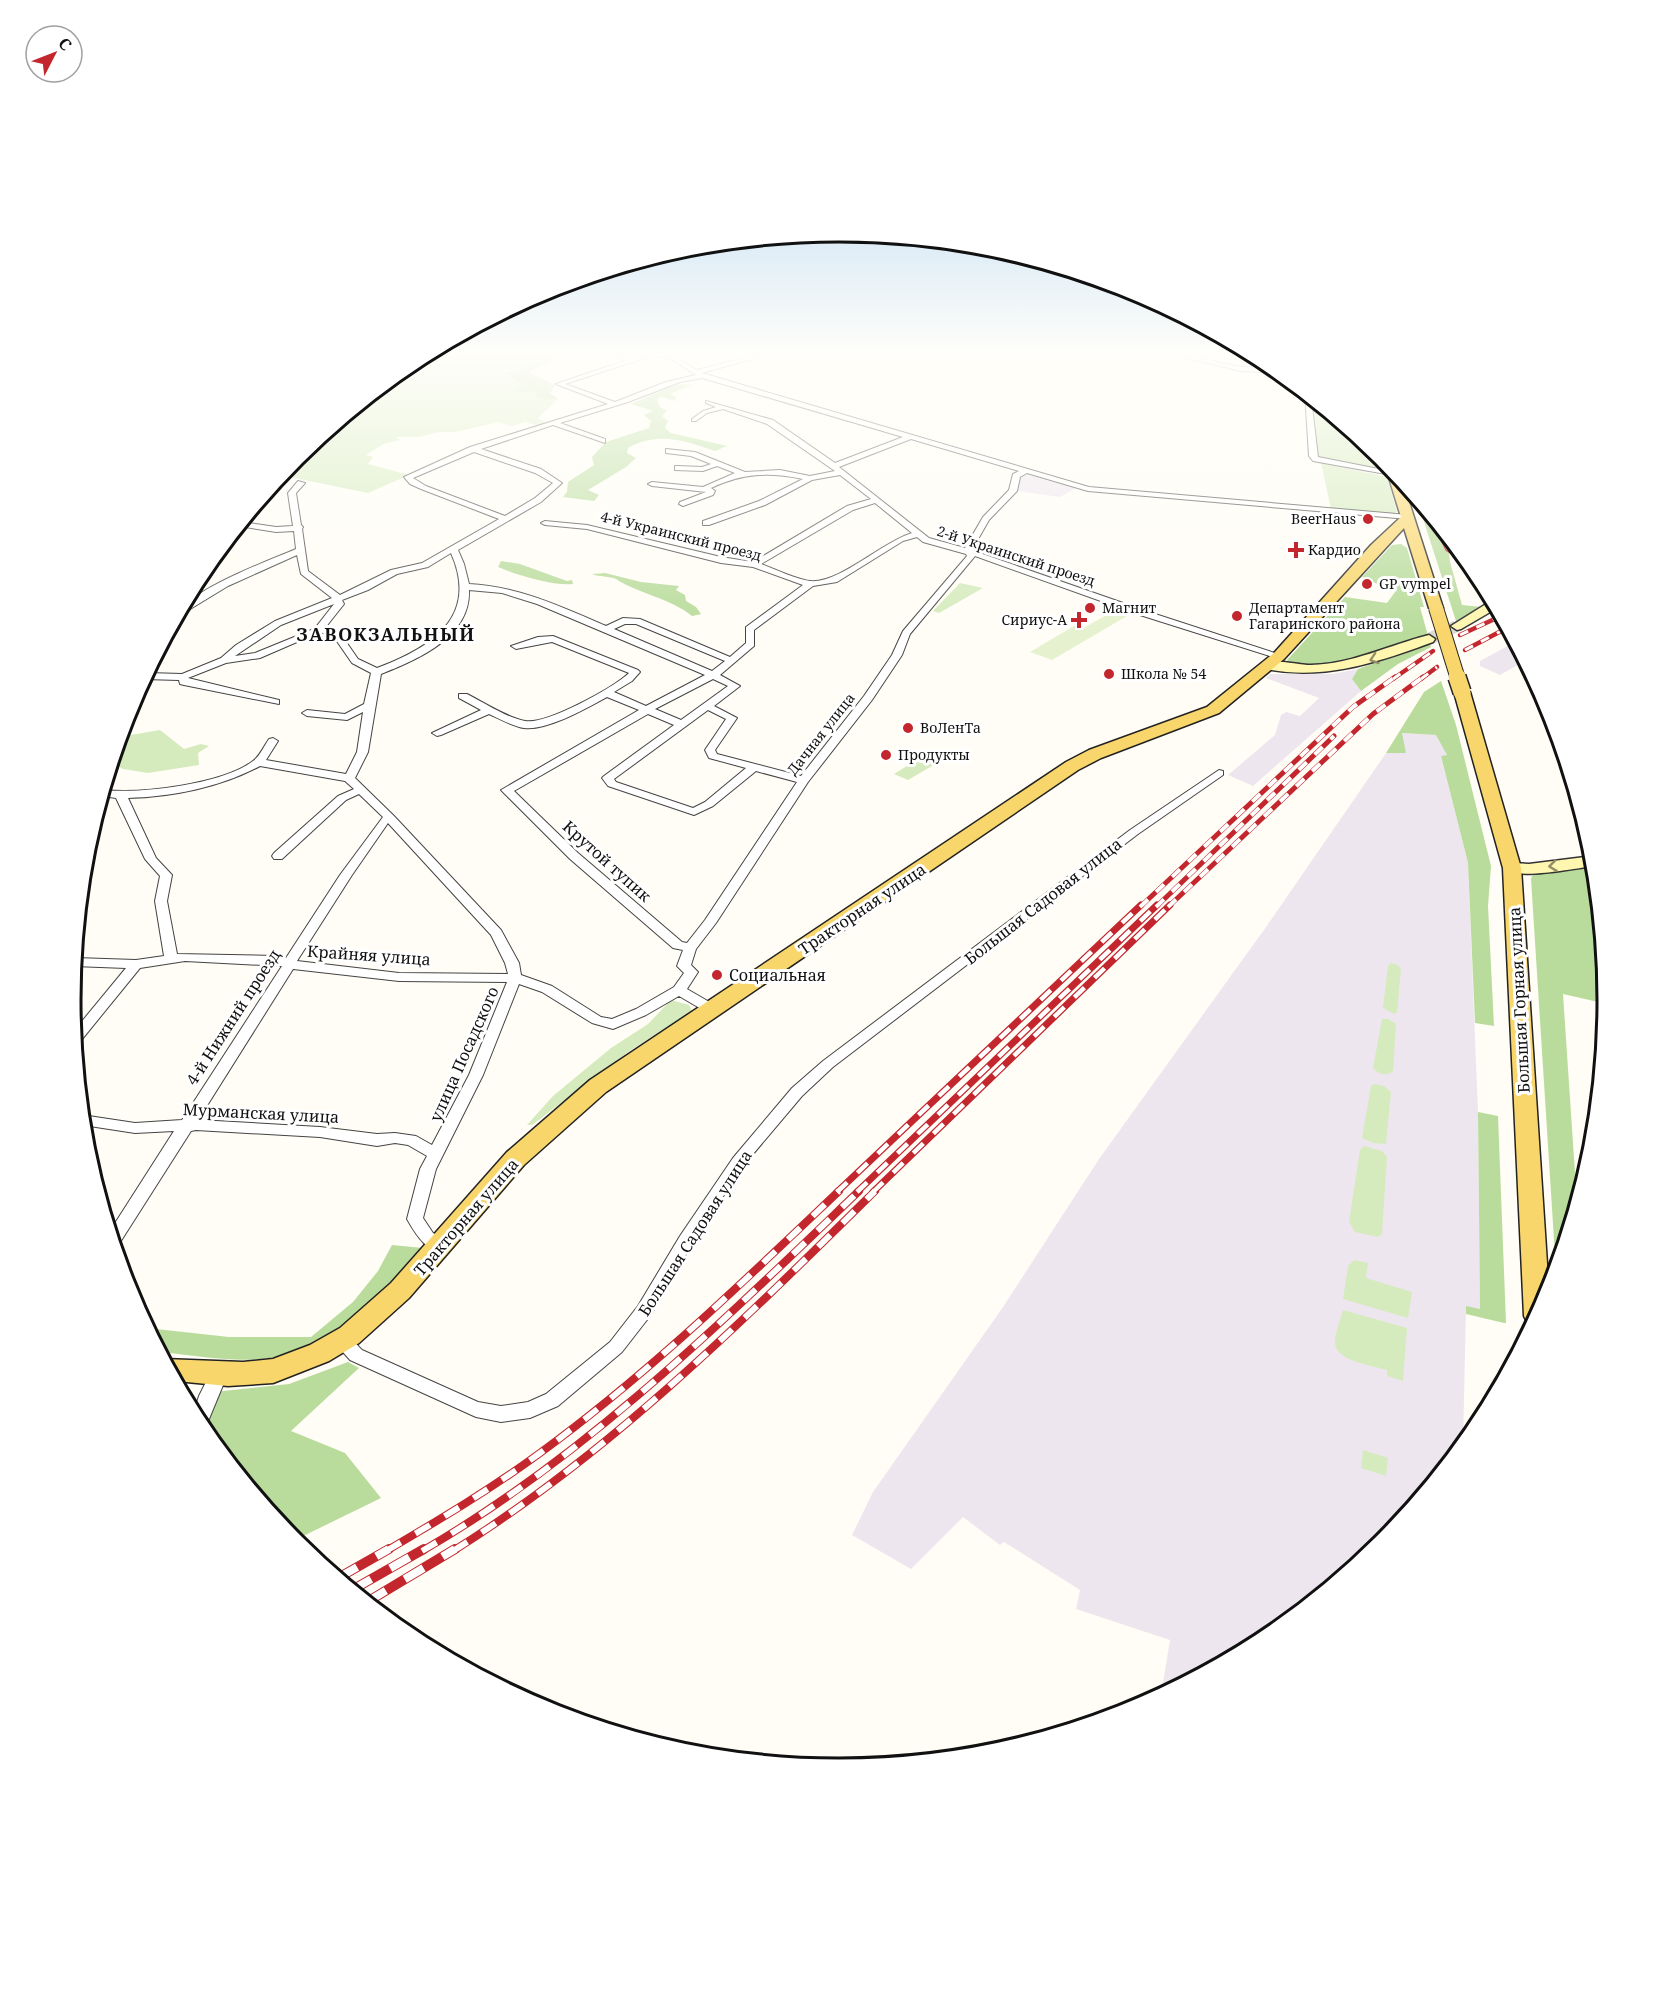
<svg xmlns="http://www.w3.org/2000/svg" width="1678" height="2000" viewBox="0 0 1678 2000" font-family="'Noto Serif',serif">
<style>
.industrial{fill:#eee6ef}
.green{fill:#d5ebbd}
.forest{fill:#b9dc9c}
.pitch{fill:#e6f2cf}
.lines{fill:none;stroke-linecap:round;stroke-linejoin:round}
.secondary-tunnel{stroke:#dbdad3;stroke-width:12;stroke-dasharray:12 6;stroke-linecap:butt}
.street-casing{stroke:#444;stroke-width:2}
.secondary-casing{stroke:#333;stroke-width:3}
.primary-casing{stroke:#222;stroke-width:3}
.street{fill:#fff;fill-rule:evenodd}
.secondary{fill:#fff6b0;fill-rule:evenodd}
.primary{fill:#f9d66b;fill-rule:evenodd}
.tram{stroke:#c4262e;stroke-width:1.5}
.rail-far4-casing{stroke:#c4262e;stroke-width:4.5}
.rail-far3-casing{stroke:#c4262e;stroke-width:5}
.rail-far2-casing{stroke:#c4262e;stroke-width:7}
.rail-far1-casing{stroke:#c4262e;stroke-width:8}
.rail-casing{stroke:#c4262e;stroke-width:10}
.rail-far4{stroke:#fff;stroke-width:3;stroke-dasharray:9;stroke-linecap:butt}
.rail-far3{stroke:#fff;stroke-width:4;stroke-dasharray:11;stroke-linecap:butt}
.rail-far2{stroke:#fff;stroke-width:4.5;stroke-dasharray:14;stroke-linecap:butt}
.rail-far1{stroke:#fff;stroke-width:6;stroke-dasharray:17;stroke-linecap:butt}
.rail{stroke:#fff;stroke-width:8;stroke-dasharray:22;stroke-linecap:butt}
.primary-bridge-far1-casing{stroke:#222;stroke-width:16;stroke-linecap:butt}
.primary-bridge-casing{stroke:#222;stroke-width:20;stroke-linecap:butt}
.primary-bridge-far1{stroke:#f9d66b;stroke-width:14}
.primary-bridge{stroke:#f9d66b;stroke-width:17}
.oneway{stroke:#948f68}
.poi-dot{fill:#c4262e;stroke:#fff;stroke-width:2}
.labels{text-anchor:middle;stroke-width:6;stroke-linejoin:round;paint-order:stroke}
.far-poi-label{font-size:14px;fill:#111;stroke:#fff;text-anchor:start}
.far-street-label{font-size:14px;fill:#111;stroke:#fff}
.street-label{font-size:16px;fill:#111;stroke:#fff}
.poi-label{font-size:16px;fill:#111;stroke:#fff;text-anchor:start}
.far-district-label{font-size:18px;font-weight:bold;letter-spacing:1.5px;fill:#111;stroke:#fff}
.rim{fill:none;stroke:#111;stroke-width:3}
</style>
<rect width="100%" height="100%" fill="#fffdf5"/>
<path class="industrial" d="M1027 474 1076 488 1060 497 1017 491 1019 477Z
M1515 642 1525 661 1500 675 1480 666V661Z
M1358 669 1352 679 1361 691 1253 786 1228 775 1275 735 1281 715 1286 712 1300 716 1319 698 1266 678 1270 674H1332Z
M1401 733 1436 735 1448 756H1441L1468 863 1478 1112 1480 1310 1466 1307 1463 1445 1382 1544 1266 1639 1161 1695 1170 1640 1076 1609 1080 1590 1004 1542 1000 1545 963 1517 911 1569 852 1535 873 1492 1003 1307 1099 1159 1266 927 1386 753H1406Z"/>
<path class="green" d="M429 352H528L537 356 522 371 503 369 506 376 541 391 536 396 545 400 558 399 538 418 547 423 540 426 525 422 511 426 498 422 455 432H439L419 437H395L400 440 383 444 366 455 373 457 368 464 409 475 368 493 280 475 296 456 412 361Z
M1310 397 1380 455 1384 469 1317 457Z
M1321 463 1387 477 1397 512 1391 514 1331 509Z
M960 583 983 588 939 613 933 611Z
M160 730 184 749 201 744 209 746 198 753 199 765 148 773 123 769 112 763 119 737Z
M928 753 942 760 908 780 894 774Z
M1391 963 1398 965 1401 969 1397 1012 1394 1014 1383 1008 1388 966Z
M671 1000 689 1005 692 1011 628 1052 532 1125H527L553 1096 611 1048 648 1024Z
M1382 1019H1388L1396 1024 1393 1071C1387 1077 1378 1074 1373 1068Z
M1374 1084 1384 1086 1391 1092 1386 1144 1373 1143 1362 1138 1371 1086Z
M1364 1146 1382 1151 1387 1157 1382 1234 1378 1237 1355 1232 1349 1222 1360 1150Z
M1354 1260 1368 1263 1366 1278 1412 1292 1408 1318 1343 1299 1348 1266Z
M1343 1310 1407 1328 1403 1381 1387 1376V1370C1374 1366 1335 1361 1335 1343 1335 1333 1340 1320 1343 1310Z
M1363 1450 1388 1458 1386 1476 1361 1468Z"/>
<path class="forest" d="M528 352H564L551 359 554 361 528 372 555 385 550 393 558 399 545 400 535 396 540 391 521 392 517 389 522 384 500 371H522L537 356Z
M676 384 692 385 670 394 676 397V401L662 397 657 399 660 407 667 411 662 416 668 421 665 428 671 433 727 446 715 451C685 441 659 431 628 448L627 453 636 458 626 467 588 490 599 495 594 501 563 497 567 492 568 482 594 465 592 457 606 442 649 428 651 421 644 415 653 411 631 404Z
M1416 497 1447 535 1450 562 1462 605 1482 607 1456 621Z
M1401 544 1407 548 1424 607H1420L1428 636 1401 646 1326 666 1290 664 1287 660 1345 597 1387 603 1395 592 1362 577 1392 545Z
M501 561 520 564 567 581 572 580 573 584C553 586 517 575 498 567Z
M605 573 641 582 679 586 676 590 685 595 686 601 696 607 701 614 692 616C670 598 639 594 616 579 610 576 599 577 592 574Z
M1430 643 1431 647 1398 664 1361 691 1352 679 1358 669Z
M1441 681 1456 725 1491 866 1488 906 1494 1026 1475 1023 1468 863 1441 756 1447 755 1436 735 1402 733 1406 753H1386L1424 692Z
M1594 865 1607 1000V1004L1563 994 1577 1203 1556 1271 1531 879 1532 876 1538 874Z
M1478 1112 1498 1116 1506 1323H1504L1466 1314V1306L1480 1309Z
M392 1245 423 1248C384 1289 345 1338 288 1354 249 1366 200 1356 160 1352L147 1328 229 1337H311L353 1302 378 1271Z
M348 1362 359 1368 291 1431 345 1453 381 1498 293 1541 199 1426 214 1392 289 1384Z"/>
<path class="pitch" d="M1113 611 1127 616 1052 660 1030 652 1074 626 1082 629Z"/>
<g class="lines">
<path class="secondary-tunnel" d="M1429 639 1457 626"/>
<g class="street-casing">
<path id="street" d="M607 352H616L633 358 657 352 677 358 697 370 766 352H776L702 373 1089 487 1408 515 1412 517 1408 519 1088 491 1027 473 1020 477 1017 491 989 520 973 548 974 551 1146 611 1284 656 1276 658 1140 615 975 556 910 634 902 655 872 700 808 782 716 923 696 949 691 965 698 972 687 989 718 1007 720 1010 718 1013H708L679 996 646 1015 613 1029 592 1023 542 992 519 984 483 1075 436 1169 423 1218 433 1233 448 1241 450 1246 448 1251C429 1257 415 1233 407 1219L420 1169 427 1156 408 1145 395 1143 377 1146 320 1137 196 1130 191 1131 119 1244 114 1246 110 1231 174 1131 135 1133 83 1125 82 1115 135 1123 182 1120 282 966 185 961 140 968 79 1043 75 1044 74 1031 126 968 74 966 75 958 136 960 164 956 155 901 160 876 145 859 116 798 102 796 104 790C141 794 223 784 253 761 260 756 264 746 269 739L273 738 278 741 266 760 346 774 357 752 363 712 347 720 307 716 302 713 307 710 345 714 364 704 371 673 352 663 334 637 320 632 260 658 226 663 188 678 279 700V704L184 685 180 684 179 680 144 679 147 673 182 674 221 658 236 645 275 621 332 598 301 574 297 555 228 586 182 614H178C191 589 268 561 296 549L294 531 276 532 239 526 242 522 276 527 293 526 288 493 298 481 305 483 296 493 301 525 303 527 302 529 308 571 340 595 391 570 422 563 499 519 421 489 410 484 404 477 470 447 608 404 556 384 627 360ZM654 355 673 360 696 375 666 382 615 402 565 384ZM702 378 903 437 835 463 773 420 706 401V403L716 407 703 411 692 419V421H696L707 413 723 409 767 424 835 471 810 476 780 470 745 472 695 452 666 449V453L691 456 711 464 702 467 678 466H675V470L703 471 717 466 735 473 703 487 652 482 648 484 652 486 706 492 680 502 679 504 683 506 713 495 715 491 711 488C743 473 768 472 803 479L759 501 703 521V525H709L765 505 812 480 840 475 871 499 847 506 753 562 721 557 587 525 545 521 541 523 545 525 587 529 721 563 753 567 803 585 746 627V643L730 657 640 619 623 618 606 626C562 607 517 586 469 584L464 564 458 550 541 502 562 483 541 469 481 449 553 425 605 443V439L560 423 628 402 680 382ZM911 439 1019 471 1013 474 1009 490 983 517 965 548 929 538 839 467ZM474 452 535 473 553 483 535 498 505 516 426 486 413 478ZM875 503 912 533C882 542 839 584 810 581 797 580 775 569 761 564L853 510ZM917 537 923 542 966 554 967 556 903 631 892 655 864 696 801 776 717 754 715 750 737 718 714 706 740 686 720 675 754 646V630L813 586 837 582 903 541ZM451 553C480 618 430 648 377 668L358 659 340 633 325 628 344 604 342 600 368 590 397 574 428 567ZM469 590 502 593 537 604 705 675 646 706 614 692 632 681 640 672 638 670 553 636 538 637 511 646 516 649 552 642 629 673C613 688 546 725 525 721 507 718 483 702 467 694H459V698L481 710 432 733 437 736 441 735 489 714C500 719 512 726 524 728 547 731 587 708 607 697L639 710 501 790 570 859 673 948 683 950 677 966 684 973 674 987 636 1009 612 1019 601 1017 552 986 521 975 519 963 501 930 394 816 355 778 368 752 381 674C417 660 471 637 469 590ZM334 604 316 627 309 631 255 653 235 656 281 625ZM625 624H636L725 661 712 671 614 629ZM713 679 728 686 681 720 655 709ZM708 710 726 719 705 750 709 758 746 768 705 802 693 808 616 782 614 779ZM648 714 674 725 604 776 602 778 608 786 694 815 713 806 756 771 797 782 705 920 687 943 682 942 578 853 514 791ZM260 766 345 781 354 789 338 796 274 853 272 856 274 859H282L346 800 359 794 383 817 340 875 286 958 277 956 177 954 167 901 172 875 156 858 128 798C172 797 221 787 260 766ZM388 823 491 935 505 963 508 974 399 973 297 961 352 875ZM293 969 399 981 507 982 469 1075 432 1145 416 1136 395 1133 377 1134 320 1127 198 1120Z
M1163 352C1190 352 1216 364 1243 367 1255 368 1271 365 1280 373L1241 371Z
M1305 393 1311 398 1318 457 1394 472 1397 476 1313 461 1309 456Z
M1219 770 1223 771V775L1138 834 833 1067 802 1096 743 1166 692 1244 650 1316 622 1352 558 1406 530 1418 501 1422 476 1417 350 1360 334 1342 337 1337C349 1333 354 1342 362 1350L478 1402 501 1406 528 1402 546 1394 610 1342 638 1306 680 1236 733 1158 792 1088 823 1061 1130 830Z
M219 1365 225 1368 228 1373 204 1431 193 1414 199 1396 213 1368Z"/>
</g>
<g class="secondary-casing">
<path id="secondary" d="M1491 601 1497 608 1461 629 1457 630 1451 626Z
M1429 635 1435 639 1433 642C1379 662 1321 682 1262 668L1260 665C1269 657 1298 665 1311 665 1353 664 1389 645 1429 635Z
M1593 856 1594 866C1576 868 1515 881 1504 868L1512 863 1529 864Z"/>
</g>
<g class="primary-casing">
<path id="primary" d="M1389 465 1402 480 1443 608 1441 611 1436 612 1429 608 1404 528 1284 659 1219 713 1101 758 1078 770 606 1092 524 1165 409 1298 359 1343 329 1361 273 1383 228 1386 176 1381 164 1359 243 1362 273 1359 310 1345 340 1328 391 1283 507 1152 590 1080 1066 762 1089 750 1207 707 1274 653 1371 545 1401 517 1386 468Z
M1462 687 1470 692 1521 868 1549 1294 1532 1325 1528 1324 1524 1316 1503 868 1454 692Z"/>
</g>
<use href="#street" class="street"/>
<use href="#secondary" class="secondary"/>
<use href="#primary" class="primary"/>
<path class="tram" d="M1425 508 1446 550 1475 569"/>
<g class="rail-far4-casing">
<path id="rail-far4" d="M1460 635 1501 616
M1465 650 1507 628
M1393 679 1433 651
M1421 679 1437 667"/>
</g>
<g class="rail-far3-casing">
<path id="rail-far3" d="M1140 907 1353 707 1395 677
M1156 907 1334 736
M1168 907 1373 714 1423 677"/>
</g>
<g class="rail-far2-casing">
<path id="rail-far2" d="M837 1192 1141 905
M857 1192 1157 905
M873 1192 1170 905"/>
</g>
<g class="rail-far1-casing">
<path id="rail-far1" d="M386 1551C439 1520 491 1489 540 1453 647 1375 743 1282 839 1191
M422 1551C585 1457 723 1321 859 1191
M453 1551C610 1453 744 1320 875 1191"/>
</g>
<g class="rail-casing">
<path id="rail" d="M338 1578 389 1549
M352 1590 424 1549
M367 1602 455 1549"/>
</g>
<use href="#rail-far4" class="rail-far4"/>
<use href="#rail-far3" class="rail-far3"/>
<use href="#rail-far2" class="rail-far2"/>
<use href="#rail-far1" class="rail-far1"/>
<use href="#rail" class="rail"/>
<g class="primary-bridge-far1-casing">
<path id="primary-bridge-far1" d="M1436 608 1458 679"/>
</g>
<g class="primary-bridge-casing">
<path id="primary-bridge" d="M1457 677 1462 692"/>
</g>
<use href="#primary-bridge-far1" class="primary-bridge-far1"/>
<use href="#primary-bridge" class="primary-bridge"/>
</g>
<defs><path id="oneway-chevron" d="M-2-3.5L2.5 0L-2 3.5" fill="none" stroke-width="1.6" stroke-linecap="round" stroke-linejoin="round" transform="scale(1.5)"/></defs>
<g class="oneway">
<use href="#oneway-chevron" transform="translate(1374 659) rotate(162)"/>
<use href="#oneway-chevron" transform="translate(1553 866) rotate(173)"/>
</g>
<linearGradient id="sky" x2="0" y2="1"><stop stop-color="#95c6ee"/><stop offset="0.56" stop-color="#fffefa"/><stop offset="1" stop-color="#fffefa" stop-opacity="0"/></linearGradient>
<rect width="1678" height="632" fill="url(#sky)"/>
<g class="poi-dot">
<circle cx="1368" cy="519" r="6"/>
<path d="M1293 541h6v6h6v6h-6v6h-6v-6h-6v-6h6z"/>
<circle cx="1367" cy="584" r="6"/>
<circle cx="1090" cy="608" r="6"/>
<circle cx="1237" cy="616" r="6"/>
<path d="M1076 611h6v6h6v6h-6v6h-6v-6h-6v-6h6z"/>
<circle cx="1109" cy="674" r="6"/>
<circle cx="908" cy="728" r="6"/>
<circle cx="886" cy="755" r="6"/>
<circle cx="717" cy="975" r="6"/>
</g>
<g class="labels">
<g class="far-poi-label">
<text x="1356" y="524" text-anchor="end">BeerHaus</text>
<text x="1308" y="555">Кардио</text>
<text x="1379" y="589">GP vympel</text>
<text x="1102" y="613">Магнит</text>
<text x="1249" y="613">Департамент<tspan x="1249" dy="16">Гагаринского района</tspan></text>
<text x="1067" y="625" text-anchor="end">Сириус-А</text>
<text x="1121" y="679">Школа № 54</text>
<text x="920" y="733">ВоЛенТа</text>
<text x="898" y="760">Продукты</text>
</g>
<g class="far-street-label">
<text transform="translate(681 536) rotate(14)" y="5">4-й Украинский проезд</text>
<text transform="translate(1016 556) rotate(18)" y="5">2-й Украинский проезд</text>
<text transform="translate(821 734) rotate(-52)" y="5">Дачная улица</text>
</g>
<g class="street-label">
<text transform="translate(607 861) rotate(42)" y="6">Крутой тупик</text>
<text transform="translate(1043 901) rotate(-38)" y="6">Большая Садовая улица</text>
<text transform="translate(862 909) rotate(-34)" y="6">Тракторная улица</text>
<text transform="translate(369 955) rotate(4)" y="6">Крайняя улица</text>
<text transform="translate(1519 1000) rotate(-93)" y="6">Большая Горная улица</text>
<text transform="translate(233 1017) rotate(-57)" y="6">4-й Нижний проезд</text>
<text transform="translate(464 1054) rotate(-66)" y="6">улица Посадского</text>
<text transform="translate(261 1113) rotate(3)" y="6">Мурманская улица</text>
<text transform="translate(466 1217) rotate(-49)" y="6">Тракторная улица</text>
<text transform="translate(695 1233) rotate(-57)" y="6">Большая Садовая улица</text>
</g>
<g class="poi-label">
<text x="729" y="981">Социальная</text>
</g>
<g class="far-district-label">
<text x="386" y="641">ЗАВОКЗАЛЬНЫЙ</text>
</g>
</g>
<path d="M0 0H1678V2000H0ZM81 1000a758 758 0 1 1 1516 0a758 758 0 1 1-1516 0Z" fill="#fff" fill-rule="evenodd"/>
<path class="rim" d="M81 1000a758 758 0 1 1 1516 0a758 758 0 1 1-1516 0Z"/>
<g transform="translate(54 54) rotate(48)"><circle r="28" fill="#ffffff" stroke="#a0a0a0" stroke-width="1.5"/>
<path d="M0-4.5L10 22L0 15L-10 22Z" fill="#c4262e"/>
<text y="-9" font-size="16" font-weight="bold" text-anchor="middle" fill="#111111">С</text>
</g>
</svg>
